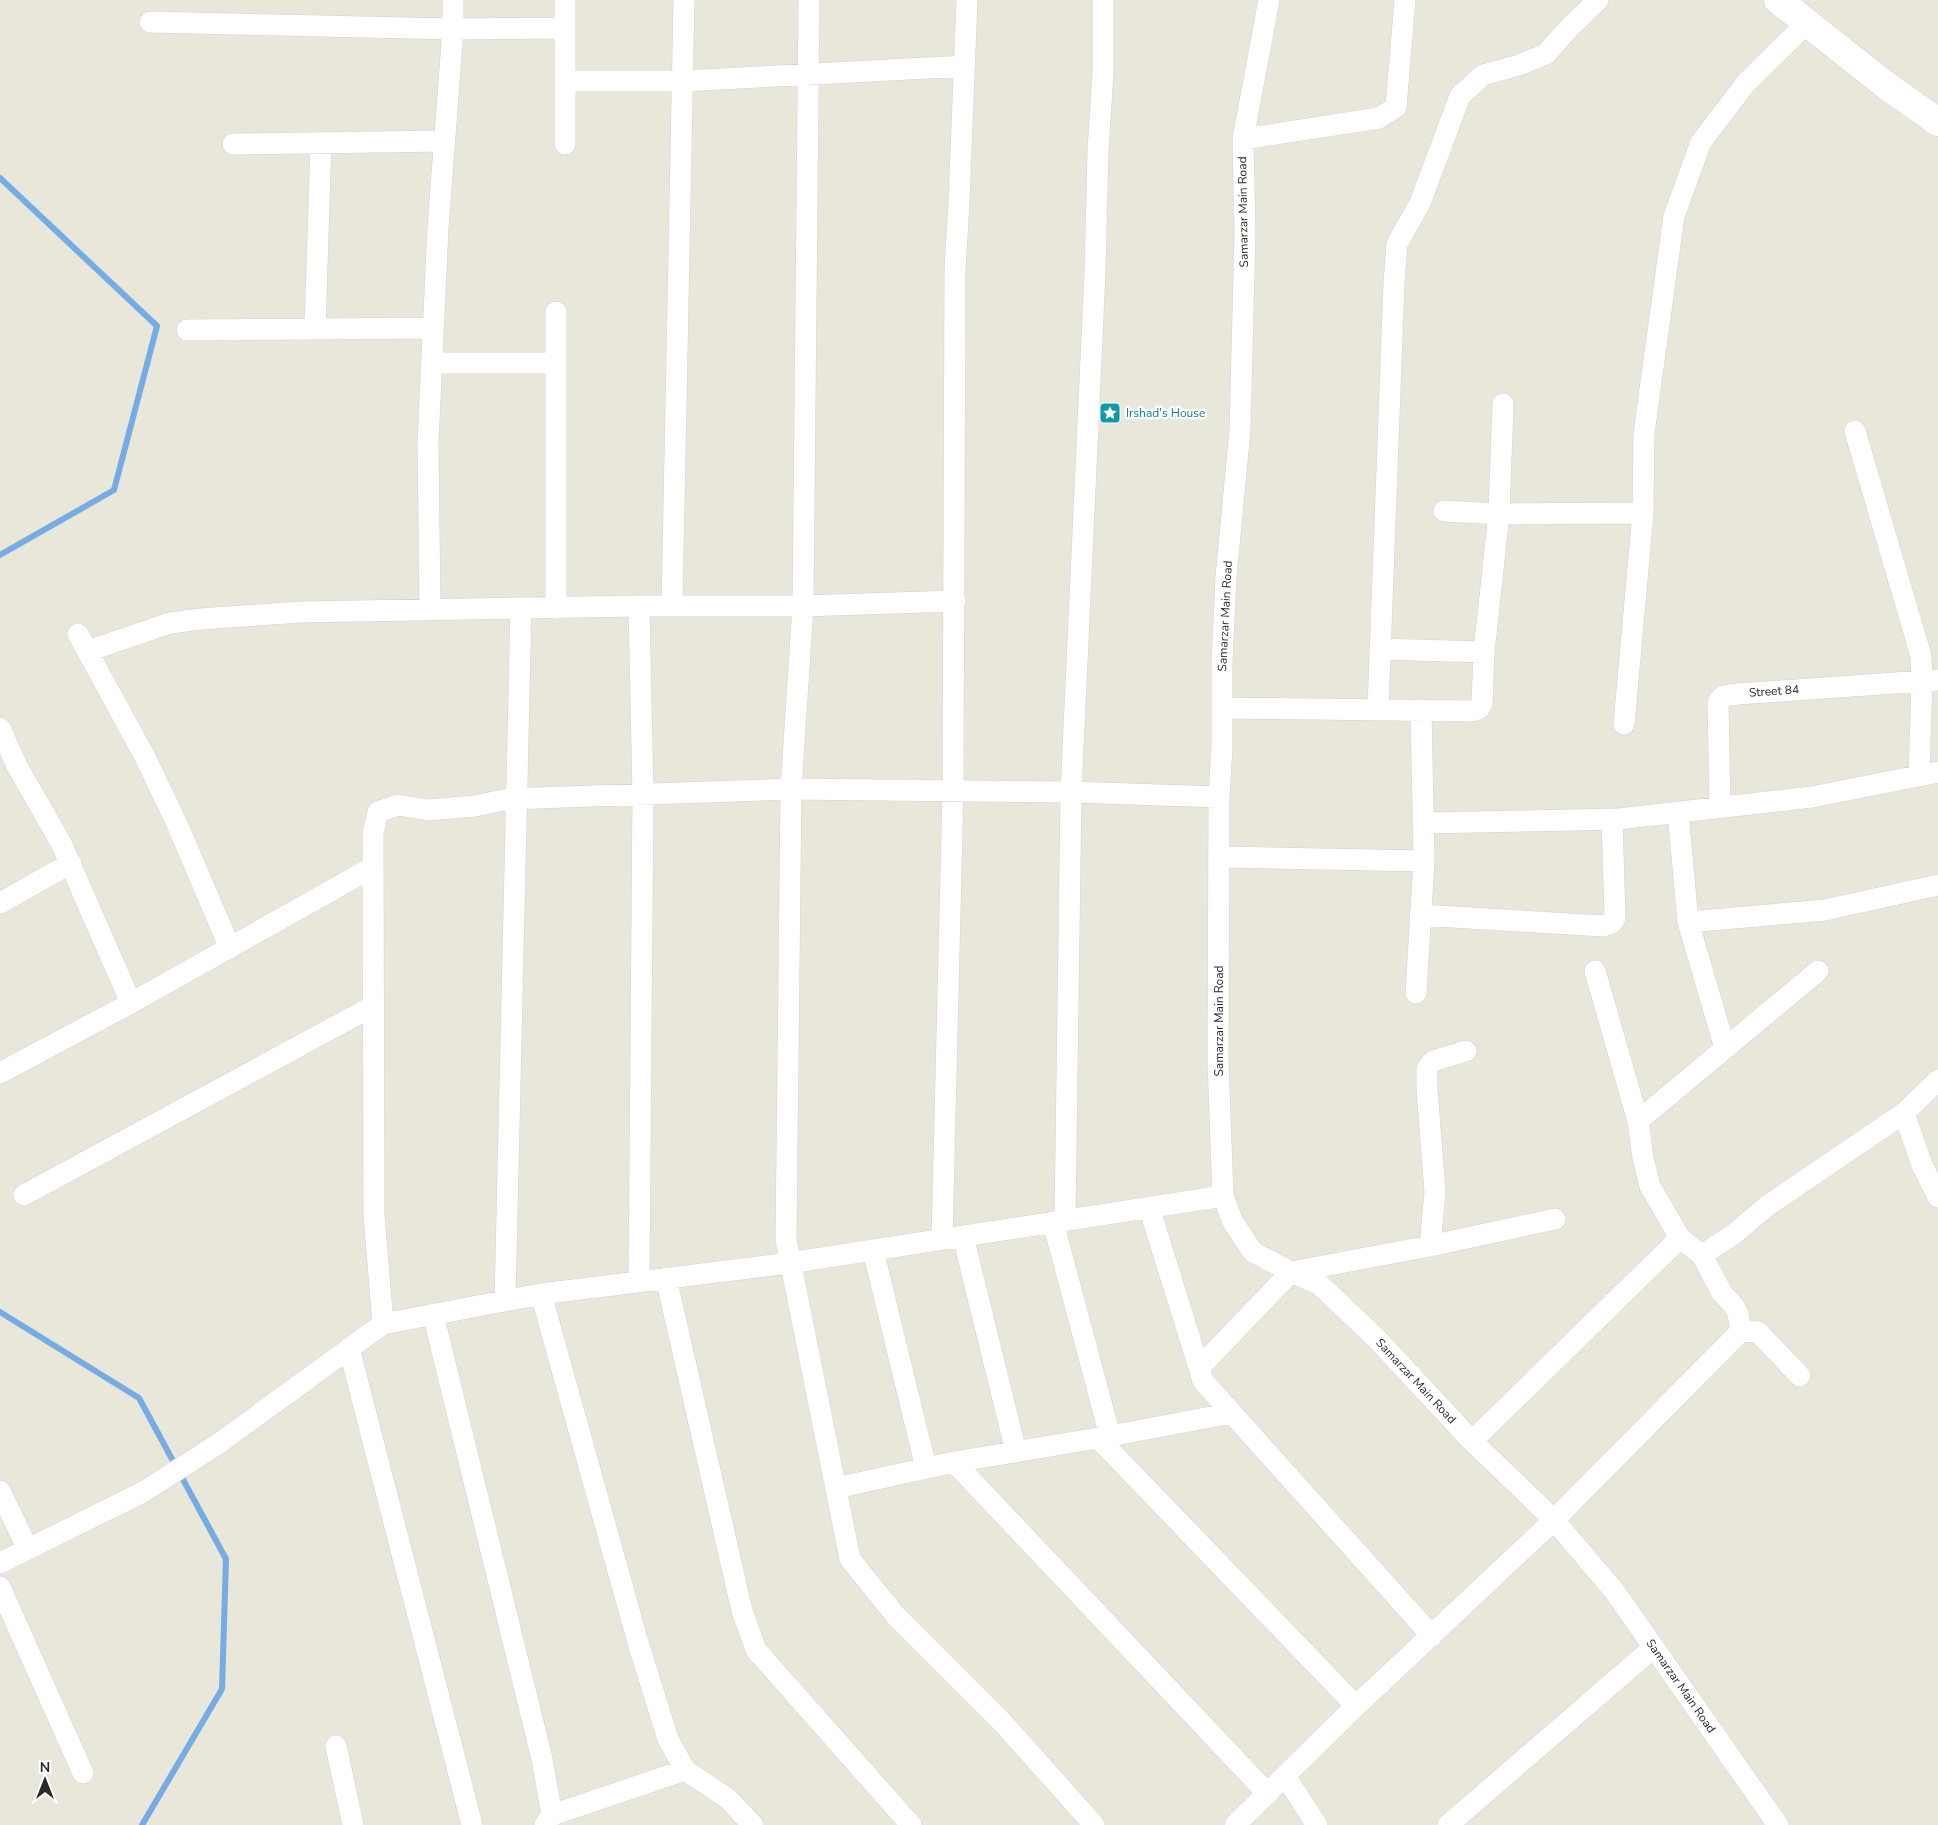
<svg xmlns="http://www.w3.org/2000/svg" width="1938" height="1825" viewBox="0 0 1938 1825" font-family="'Nunito Sans',sans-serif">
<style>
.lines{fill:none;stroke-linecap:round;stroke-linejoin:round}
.stream{stroke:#75ace4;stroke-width:6}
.minor-casing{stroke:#d1d0e0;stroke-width:22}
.secondary-casing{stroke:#d1d0e0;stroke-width:29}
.minor{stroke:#fff;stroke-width:21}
.secondary{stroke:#fff;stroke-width:28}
.labels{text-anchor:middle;stroke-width:4.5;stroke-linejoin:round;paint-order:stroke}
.street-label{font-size:12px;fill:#282828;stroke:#fff}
.culture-label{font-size:12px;fill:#0d838f;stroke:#fff;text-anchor:start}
</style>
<rect width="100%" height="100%" fill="#e9e6da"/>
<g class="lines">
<path class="stream" d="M0 178 157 326 114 490 0 555
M0 1312 139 1398 226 1559 222 1689 142 1825"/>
<g class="minor-casing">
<path id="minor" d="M565 0V144
M809 0 803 606 791 789 786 1240 850 1559 896 1616 1003 1723 1094 1825
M1269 0 1243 139 1245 232 1240 430 1226 577 1222 661V747L1219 797 1218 1062 1223 1196 1233 1222 1253 1252 1291 1272 1319 1284 1375 1337 1472 1441 1554 1520 1615 1592 1778 1825
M150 22 453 29 564 28
M565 81H682L965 66
M1243 139 1379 118 1396 107 1405 0
M233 144 444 141
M556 312V608
M315 328 321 143
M187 330 433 328
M431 363H556
M1855 431 1921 656 1922 682 1919 775
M1444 511 1499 514 1643 513
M639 606 643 794 639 1282
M672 606 684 0
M430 610 428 442 438 228 453 29V0
M78 634 145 757 177 824 230 948
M1380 649 1484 652
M88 651 170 623 201 619 301 612 639 606H803L955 601
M1222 708 1472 711 1479 709 1482 704 1484 652 1499 514 1503 404
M1378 709 1394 283 1397 244 1420 203 1460 96 1483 75 1519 65 1546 54 1567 30 1598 0
M1624 724 1643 513 1644 433 1674 216 1701 142 1746 83 1807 23
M0 728 17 766 61 843 131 1003
M1720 806 1718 702 1723 696 1738 694 1938 680
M1678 812 1688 922 1725 1048
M1423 823 1619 819 1812 797 1938 772
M1220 857 1424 861
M0 903 71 863
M1420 915 1603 926 1612 923 1615 918 1612 819
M1688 922 1825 910 1938 885
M1595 971 1638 1121 1643 1158 1650 1186 1680 1238 1702 1255 1722 1293 1734 1306 1738 1314 1741 1331
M1416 993 1424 861 1421 710
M0 1073 131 1003 373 867
M1904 1113 1938 1080
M1638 1121 1818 971
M24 1195 373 1006
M1149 1207 1199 1368
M1065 1220 1071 792 1095 273 1098 151 1103 72V0
M1053 1222 1110 1436
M963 1236 1016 1452
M942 1239 953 791 955 270 959 202 967 0
M1430 1246 1435 1192 1427 1089V1068L1433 1061 1466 1051
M873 1250 926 1468
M1702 1255 1734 1234 1767 1206 1904 1113 1922 1165 1938 1197
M666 1278 742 1611 756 1650 911 1825
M541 1294 639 1646 668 1739 685 1770 727 1798 753 1825
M505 1301 521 608
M433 1314 542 1759 552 1815 545 1825
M383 1324 374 1215 373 833 378 812 398 805 428 810 475 806 508 799 791 789 1071 792 1219 797
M349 1348 472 1825
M1098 1438 1356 1706
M1472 1441 1680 1238
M954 1462 1268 1794
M836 1488 954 1462 1110 1436 1232 1413
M0 1491 28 1549
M0 1563 143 1492 218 1444 383 1324 541 1294 790 1263 1223 1196
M0 1587 83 1773
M1432 1636 1203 1381 1199 1368 1291 1272 1430 1246 1555 1219
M336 1746 353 1825
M1285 1776 1317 1825
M552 1815 685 1770
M1235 1825 1356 1706 1554 1520 1741 1331 1758 1332 1800 1376
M1448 1825 1653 1648"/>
</g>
<g class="secondary-casing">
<path id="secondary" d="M1778 0 1887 86 1938 122"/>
</g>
<use href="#minor" class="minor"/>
<use href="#secondary" class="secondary"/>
</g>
<defs>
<g id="sight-square" transform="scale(1.125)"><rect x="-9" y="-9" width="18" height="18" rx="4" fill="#0f9aa8" stroke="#fff"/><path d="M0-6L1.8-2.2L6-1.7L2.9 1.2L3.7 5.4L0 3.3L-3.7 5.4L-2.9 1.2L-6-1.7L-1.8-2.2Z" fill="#fff"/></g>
</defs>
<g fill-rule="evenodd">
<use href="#sight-square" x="1110" y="413"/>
</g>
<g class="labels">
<g class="street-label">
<text transform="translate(1243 212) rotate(-91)" y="4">Samarzar Main Road</text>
<text transform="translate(1225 616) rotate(-87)" y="4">Samarzar Main Road</text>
<text transform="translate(1774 691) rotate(-4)" y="4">Street 84</text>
<text transform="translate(1219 1021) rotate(-90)" y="4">Samarzar Main Road</text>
<text transform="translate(1416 1381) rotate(47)" y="4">Samarzar Main Road</text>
<text transform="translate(1681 1686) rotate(55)" y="4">Samarzar Main Road</text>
</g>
<g class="culture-label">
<text x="1126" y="417">Irshad's House</text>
</g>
</g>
<g transform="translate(45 1780)" stroke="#ffffff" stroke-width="4" paint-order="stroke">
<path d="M0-4L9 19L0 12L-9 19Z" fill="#282828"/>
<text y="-8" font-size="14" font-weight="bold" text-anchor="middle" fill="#282828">N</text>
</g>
</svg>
